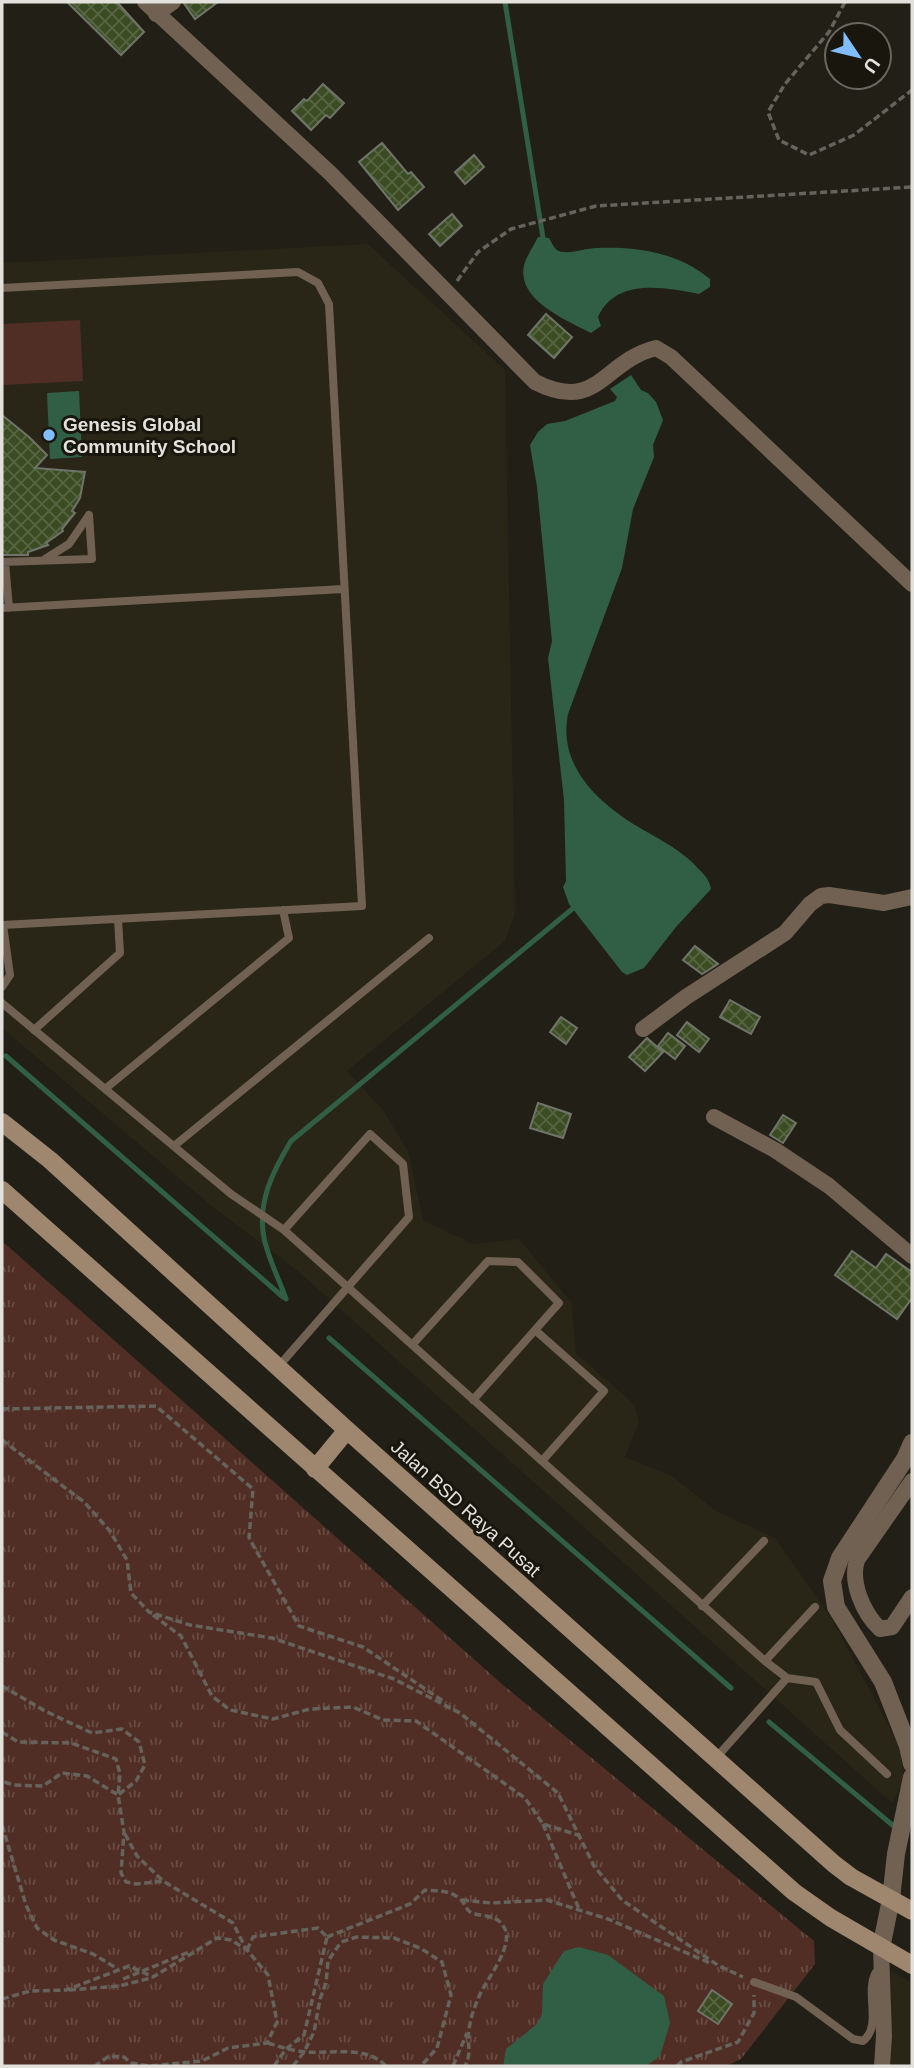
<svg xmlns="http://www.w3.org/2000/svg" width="914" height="2068" viewBox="0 0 914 2068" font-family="Arial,sans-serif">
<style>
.built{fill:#2a2617}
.grass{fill:url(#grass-tufts)}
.park{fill:#502e25}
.water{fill:#315f46}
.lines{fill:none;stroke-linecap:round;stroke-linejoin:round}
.stream{stroke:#315f46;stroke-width:5}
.building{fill:url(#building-cross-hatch);stroke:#6f746a;stroke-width:2}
.path{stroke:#65635b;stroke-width:3.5;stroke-dasharray:7 3.5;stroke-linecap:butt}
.service{stroke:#706152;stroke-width:8}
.minor{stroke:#706152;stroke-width:16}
.tertiary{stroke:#706152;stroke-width:18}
.secondary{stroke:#9f866e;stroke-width:18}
.poi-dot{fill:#80bdfa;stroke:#18160d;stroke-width:2.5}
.labels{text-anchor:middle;stroke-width:6;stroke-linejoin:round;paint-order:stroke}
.poi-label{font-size:19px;font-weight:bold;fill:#e3e1db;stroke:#18160d;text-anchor:start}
.street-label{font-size:19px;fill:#e3e1db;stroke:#18160d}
</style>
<defs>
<pattern id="grass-tufts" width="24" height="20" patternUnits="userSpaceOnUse" patternTransform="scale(1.75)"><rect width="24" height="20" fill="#502e25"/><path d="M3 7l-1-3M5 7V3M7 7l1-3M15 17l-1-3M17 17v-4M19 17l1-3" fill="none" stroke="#694c44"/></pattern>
<pattern id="building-cross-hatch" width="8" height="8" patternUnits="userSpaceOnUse" patternTransform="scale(1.75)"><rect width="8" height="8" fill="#3b4c22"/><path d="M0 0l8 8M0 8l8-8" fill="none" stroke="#576642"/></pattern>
</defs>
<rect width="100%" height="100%" fill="#211f16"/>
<path class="built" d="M368 244 505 370 515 913 505 941 347 1071 383 1110 408 1151 423 1220 473 1244 519 1239 572 1303 576 1353 634 1404 639 1422 625 1457 672 1476 716 1511 775 1538 832 1619 900 1748 904 1780 892 1803 299 1272 213 1207 2 1028V263Z
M891 1971 912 1983V2066H886L891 2046Z"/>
<path class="grass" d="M2 1241 503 1685 814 1941 815 1964 741 2059 726 2066H2Z"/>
<path class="park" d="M80 320 83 381 2 385V324Z"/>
<path class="water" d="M538 237 549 238C553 245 555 252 564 252 575 253 586 248 597 248 637 246 679 253 710 279V287L699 294C663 287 616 278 598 317L601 326 591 333C566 320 513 299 525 262 528 254 534 245 538 237Z
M631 375 641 390 648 393 656 402 663 420 653 445 654 457 633 509 622 568 568 714C558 764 595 800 635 825 655 837 676 847 693 863 701 872 709 877 711 889L676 927 644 968 627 975 622 972 569 904 563 887 566 881 564 800 548 658 552 641 537 487 530 445 538 432 547 424 565 421 615 401 617 397 610 389Z
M79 391 82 457 50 459 47 393Z
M579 1947 608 1955 664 1996 670 2023 660 2056 646 2066H503L506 2049 537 2024 542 2014 543 1984 564 1951Z"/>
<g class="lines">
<path class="stream" d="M505 2 544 244
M6 1056 283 1297
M286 1299C279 1279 268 1258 264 1238 257 1202 273 1171 291 1141L577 905
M329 1338 731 1688
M769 1722 896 1828"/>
</g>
<path class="building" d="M67 2H117L144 32 121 55Z
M183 2H218L195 19Z
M323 84 344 103 330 118 326 115 311 130 292 111 304 99 307 101Z
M382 143 408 174 411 172 424 187 398 210 359 162Z
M474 155 484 167 465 184 455 172Z
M452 214 462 226 440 246 429 234Z
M546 314 572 337 554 358 528 335Z
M2 415 29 437 47 455 35 468 85 472 80 498 72 511 75 513 62 529 63 531 46 543 48 545 28 552V555H2Z
M695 946 718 964 702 974 683 960Z
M730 1000 760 1017 751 1034 720 1017Z
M561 1017 577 1028 566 1044 550 1032Z
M687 1022 709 1039 699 1052 677 1035Z
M668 1033 685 1046 675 1059 658 1046Z
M647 1038 663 1052 645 1071 629 1057Z
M538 1103 571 1114 563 1138 530 1128Z
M783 1115 796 1123 783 1143 770 1135Z
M852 1251 876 1268 886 1254 912 1272V1298L897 1319 835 1275Z
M712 1990 732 2004 718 2024 698 2011Z"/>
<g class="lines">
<path class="path" d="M845 2 829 32 785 84 768 112 779 140 809 155 854 135 912 90
M457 281 478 252 511 229 596 206 912 187
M2 1409 156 1406 253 1489 249 1538 299 1626 363 1647 446 1703
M2 1440 84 1502 110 1531 127 1560 131 1593 149 1612 190 1625 272 1638 394 1679 460 1713 558 1793 594 1866 622 1900 719 1966 743 1977
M153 1615 181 1636 212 1696 230 1710 273 1719 310 1709 353 1707 383 1720 416 1721 525 1798 543 1824 578 1835
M2 1686 45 1711 92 1733 122 1729 139 1742 145 1765 136 1781 118 1795 124 1832 121 1873 126 1882 137 1884 163 1881 233 1923 246 1949
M2 1732 18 1742 71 1743 116 1759 120 1774 118 1795 87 1776 62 1773 43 1786 13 1785 2 1781
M543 1824 579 1909
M2 1825 26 1905 37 1928 54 1940 93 1954 118 1969
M125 1834 137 1856 163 1881
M462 1900 491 1903 547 1900 608 1919 710 1963
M327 1937 410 1904 425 1890C438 1891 450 1890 460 1899 465 1903 465 1908 470 1912 479 1917 492 1914 500 1922 521 1941 485 1979 478 1999 474 2008 470 2020 469 2030 466 2045 473 2050 465 2066
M247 1950 253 1937 318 1928 327 1937
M123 1979 189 1952
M69 1990 119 1986 151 1978
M2 1999 30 1991 66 1990 129 1966 153 1977 217 1938 231 1940 247 1950 268 1975 277 2022 267 2043 228 2048 202 2061 149 2066 131 2063 124 2057 109 2056 95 2066
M268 2043C280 2047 293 2051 306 2052 332 2054 366 2045 386 2066
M274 2066 286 2049 304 2035 327 1937
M293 2066 304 2052 314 2032 320 1999 326 1983 328 1961 341 1942 357 1937 394 1938 420 1948 442 1962 451 1995 437 2048 421 2066
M453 2066 467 2033
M677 2066 681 2062 738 2042 754 2013V1995"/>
<path class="service" d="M2 288 298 272 318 283 329 304 362 906 2 925
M45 559 69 544 89 515
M2 562 92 559 89 515
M5 562 9 608
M2 608 343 589
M2 987 10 975 3 925
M2 1003 231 1194 284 1230 765 1661 787 1678 816 1682 840 1730 887 1774
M34 1030 120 953 118 919
M105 1089 289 938 283 910
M174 1146 429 938
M535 1330 604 1391 542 1461
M412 1345 488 1261 518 1262 559 1303 473 1400
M278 1367 409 1217 403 1164 370 1134 284 1230
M702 1606 764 1541
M765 1661 815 1607
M715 1759 787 1678
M754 1982 796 1997 853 2039 863 2041C883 2025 864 1993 876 1972L882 1970"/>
<path class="minor" d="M145 2 330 173 535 382C598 414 603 361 656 348L671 357 912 584
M156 14 173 2
M643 1029 686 997 785 933 810 904 821 896 829 895 884 903 912 897
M714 1117 775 1150 829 1186 912 1256
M912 1481 857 1560C850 1582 863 1613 880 1629L892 1627 912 1597
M881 1948 884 2036 882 2066"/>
<path class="tertiary" d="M912 1443 905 1459 840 1558 832 1581 836 1607 883 1682 908 1746 912 1764
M881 1948 891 1899 896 1854 912 1777"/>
<path class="secondary" d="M2 1122 50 1160 347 1430 834 1864 851 1877 912 1911
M2 1190 794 1892 831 1918 912 1965
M315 1469 347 1430"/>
</g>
<circle class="poi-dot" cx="49" cy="435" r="7"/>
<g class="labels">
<g class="poi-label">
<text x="63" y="431">Genesis Global<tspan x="63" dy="22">Community School</tspan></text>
</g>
<g class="street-label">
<text transform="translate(466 1508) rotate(42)" y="7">Jalan BSD Raya Pusat</text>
</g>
</g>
<rect width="914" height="2068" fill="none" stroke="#e3e1db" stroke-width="7"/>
<g transform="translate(858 56) rotate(125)"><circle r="33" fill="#18160d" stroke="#69675f" stroke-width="2"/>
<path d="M0-5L12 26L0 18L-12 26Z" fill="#80bdfa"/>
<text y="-10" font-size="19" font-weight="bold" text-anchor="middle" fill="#e3e1db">U</text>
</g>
</svg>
